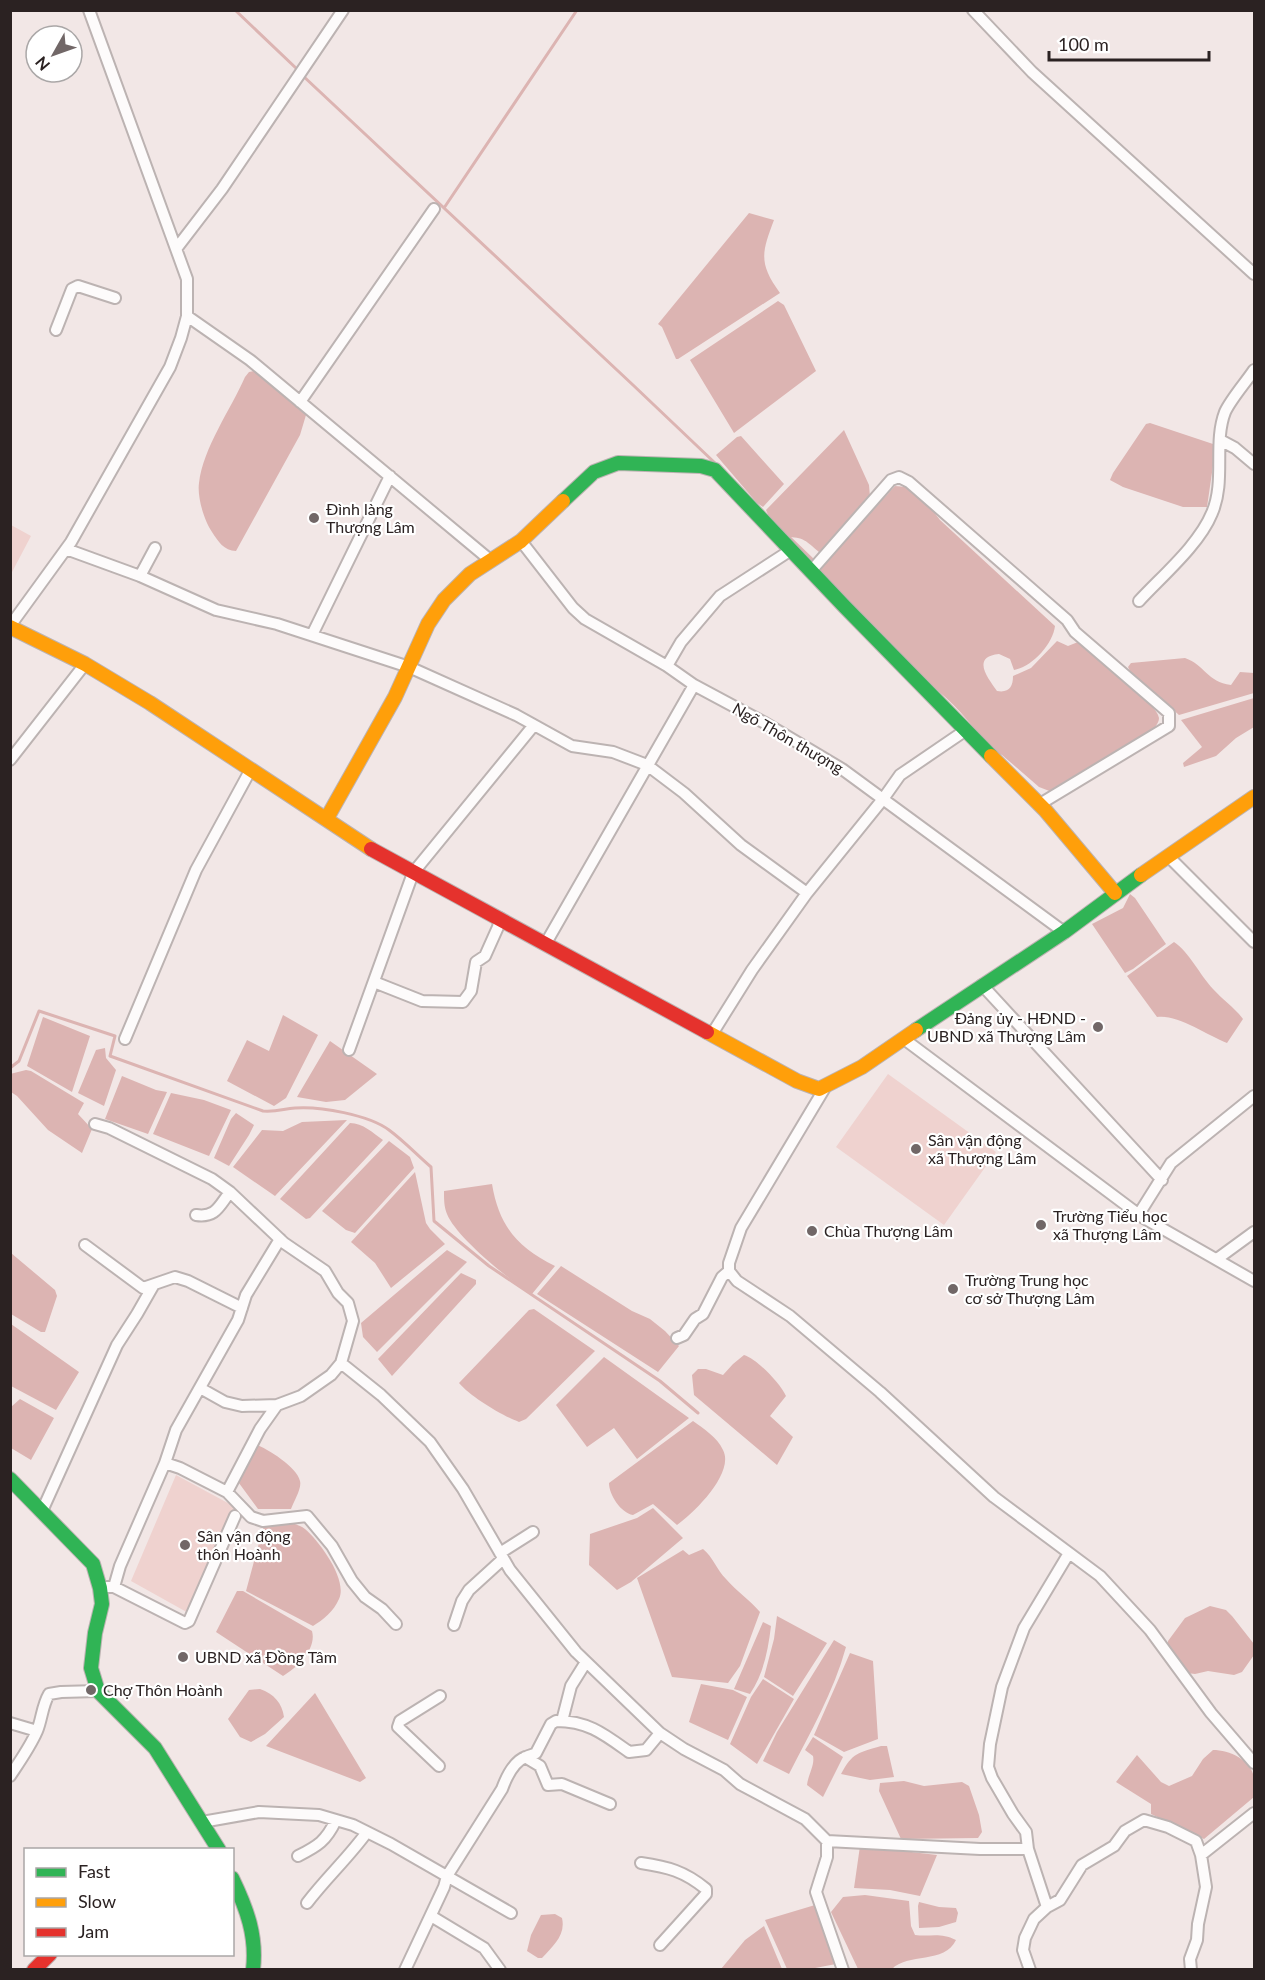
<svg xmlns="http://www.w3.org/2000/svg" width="1265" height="1980" viewBox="0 0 1265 1980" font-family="Lato,sans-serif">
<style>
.green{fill:#efd2cf}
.water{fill:#dcb4b2}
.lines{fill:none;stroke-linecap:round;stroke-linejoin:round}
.stream{stroke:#dcb4b2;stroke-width:3}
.street-casing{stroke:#bcb3b2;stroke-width:14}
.fast-casing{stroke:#bcb3b2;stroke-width:16}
.slow-casing{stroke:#bcb3b2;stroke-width:16}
.jam-casing{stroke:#bcb3b2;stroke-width:16}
.street{stroke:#fdfbfb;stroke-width:10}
.fast{stroke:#30b455;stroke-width:14}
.slow{stroke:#ff9f0a;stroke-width:14}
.jam{stroke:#e5322d;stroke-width:14}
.poi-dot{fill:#716767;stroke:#fff;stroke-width:2}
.labels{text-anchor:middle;stroke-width:4.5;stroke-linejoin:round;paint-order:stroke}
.poi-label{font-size:16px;fill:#2b2222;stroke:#fff;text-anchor:start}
.street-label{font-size:16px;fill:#2b2222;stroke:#fff}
</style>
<rect width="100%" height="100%" fill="#f2e7e6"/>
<path class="green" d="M11 525 31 536 11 574Z
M888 1074 996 1152 944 1225 836 1147Z
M176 1475 239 1509 192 1615 131 1581Z"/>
<path class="water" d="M749 213 774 220C762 252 758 263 780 293L678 359H676L662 327 658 324Z
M778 301 784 305 816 371 734 433 690 360Z
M254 371 306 415 300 435 236 551C224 551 218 541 212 532 204 520 197 497 199 483 203 448 231 409 245 377L249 372Z
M1150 423 1216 445 1207 507H1183L1123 487 1110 480 1113 473 1146 424Z
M844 430 869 485 870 497 865 504 819 552C806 541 804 537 786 537L769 517 766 510Z
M741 436 784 484 763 507 757 503 716 455 737 437Z
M895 486 906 487 921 495 940 520 1055 626C1053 644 1032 667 1014 670L1010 659 999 654C970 657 989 679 997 691 1009 693 1013 687 1013 676L1031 668 1057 641 1068 646 1078 642C1092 651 1159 705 1159 718 1159 724 1153 729 1150 733L1052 792 1039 787 1002 755 995 752C976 732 960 708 938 691L819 572 821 567Z
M1185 658C1205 665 1207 682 1231 685L1240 672 1254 673V693L1179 715 1130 671 1128 667 1131 663Z
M1254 698V727L1236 738 1216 756 1184 767 1183 763 1202 747 1181 720Z
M1130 894 1135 898 1166 944 1133 969 1125 973 1092 924 1123 908Z
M1174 942C1189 952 1200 975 1213 989 1222 999 1235 1008 1243 1019L1227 1043C1207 1035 1177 1014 1157 1017L1127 976Z
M283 1015 318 1035 286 1098 274 1106 227 1081 247 1040 269 1051Z
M43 1017 90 1036 72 1092 27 1066Z
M330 1041 377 1074 345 1100 326 1102 297 1097Z
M105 1048 106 1058 116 1070 104 1106 78 1093 96 1050Z
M26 1070 31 1071 84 1103 78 1114 92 1129 82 1153 48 1130 17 1096 11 1092 10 1074Z
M122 1076 156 1090 167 1092 148 1134 105 1119Z
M171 1093 204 1100 231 1110 209 1156 153 1134Z
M236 1113 254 1125 249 1135 229 1166 214 1158 231 1119Z
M347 1120 275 1196 233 1167 262 1130 283 1131 302 1122Z
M350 1123C363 1123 373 1133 383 1140L310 1218 306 1219 280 1199Z
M389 1141 410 1157 414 1168 355 1233 346 1230 322 1211Z
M415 1172 426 1223 430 1229 445 1244 391 1288 375 1263 351 1242Z
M492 1184C499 1226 517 1247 555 1266L532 1294C510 1281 456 1237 447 1214 444 1207 444 1199 444 1191Z
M447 1250 467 1262 377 1352 363 1337 361 1323Z
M11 1253 55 1290 57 1296 45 1332H41L11 1314Z
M561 1266 632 1311 650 1319 665 1331 679 1346 658 1372 537 1294Z
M461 1273 476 1280V1284L392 1376 378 1359Z
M534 1309 595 1351 526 1419 519 1422C501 1415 471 1397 459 1383L529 1310Z
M11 1324 79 1372 56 1410 11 1386Z
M744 1355C757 1359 780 1383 786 1396L770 1416 793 1437 777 1465 694 1395 692 1375 698 1369H706L723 1375 733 1364Z
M604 1357 689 1418 637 1459 614 1428 587 1447 556 1405Z
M20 1399 54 1418 31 1460 11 1448V1407Z
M693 1421C704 1429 717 1437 723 1450 735 1473 694 1513 677 1525L653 1504 633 1515C621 1513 609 1495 609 1483Z
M255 1444C268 1449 297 1467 300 1481 302 1488 294 1501 291 1509H258L236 1479Z
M653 1508 683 1538 631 1582 617 1590 589 1565 590 1534 637 1518Z
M288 1522C294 1524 300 1525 305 1529 320 1542 348 1580 339 1599 334 1611 323 1620 313 1626L246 1591 263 1528 267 1525Z
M703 1549C713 1557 717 1570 726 1579 736 1591 750 1600 760 1612L740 1666 728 1683 672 1677 637 1578 683 1550 689 1555Z
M237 1591H243L312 1631C317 1649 297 1668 283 1676L216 1632Z
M1210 1606 1226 1610 1232 1616 1254 1644V1655L1242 1672 1234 1675 1208 1671 1195 1674 1187 1673 1168 1647V1641L1185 1618Z
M777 1616 827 1643 793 1696 764 1677 774 1639Z
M763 1622 771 1626C768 1650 764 1673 750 1694L734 1689Z
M834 1640 846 1647C834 1691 810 1733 789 1774L763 1761 777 1732Z
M850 1653 873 1661 878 1739 844 1752 814 1735Z
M763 1679 794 1699 757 1764 730 1744 751 1697Z
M701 1684 733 1690 747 1697 728 1740 689 1722Z
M260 1689C274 1694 282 1703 284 1717L265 1734 251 1742 240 1737 228 1719 249 1690Z
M315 1693 366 1778 360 1782 266 1746Z
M813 1737 843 1757 823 1797 807 1785C808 1775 815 1765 813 1756L805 1750Z
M881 1746H887L894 1777 870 1780 841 1774C853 1752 858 1753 881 1746Z
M1213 1750C1229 1750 1252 1760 1254 1778 1255 1784 1254 1791 1254 1797L1204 1839 1151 1814V1804L1116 1782 1137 1755 1161 1782 1169 1786 1192 1776 1203 1759Z
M904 1781 924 1786 962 1782 969 1786 979 1815 982 1832 978 1838 901 1839 879 1791 880 1783Z
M860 1846 937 1855 920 1896 890 1890 854 1888Z
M865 1895 909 1901 911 1926 915 1935C931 1937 940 1932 956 1940 945 1964 907 1953 892 1969H858L831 1912 843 1897Z
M919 1902 939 1907 956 1908 958 1913 956 1922 939 1927 919 1928 918 1906Z
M815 1905 836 1964 810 1969H787L765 1920Z
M555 1914 562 1918C566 1935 553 1946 542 1958H538L527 1951 531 1935 541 1915Z
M764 1926 782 1969H721L745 1940Z"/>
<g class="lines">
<path class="stream" d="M235 10 298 70
M302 75 633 385 715 463
M444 208 577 10
M788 536 815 562
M10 1068 19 1061 39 1011 115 1036 110 1056 263 1111C277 1112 283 1109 295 1108 320 1106 369 1115 389 1130 404 1141 417 1155 431 1167L434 1221 489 1266 660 1381 698 1413"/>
<g class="street-casing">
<path id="street" d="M973 10 1032 72 1254 274
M176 249 222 189 343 10
M187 316 250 360 490 560
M56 330 72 289 78 286 115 298
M300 402 434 209
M1220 440 1235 448 1254 464
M521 541 573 608 585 619 667 666 694 685 765 723 842 769 1064 932
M66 549 140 576 216 610 277 624 409 667 516 715 572 746 613 752 647 765 684 793 741 845 807 893
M811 571 891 480 899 477 909 482 1067 620 1075 632 1169 713V726L1040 804
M140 576 155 548
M1139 601C1162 576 1199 545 1212 513 1226 481 1213 443 1225 412 1231 399 1246 382 1254 370
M10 626 71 542 170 367 181 338 187 316V279L89 10
M312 635 390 476
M667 666 681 642 720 596 791 550
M10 760 85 664
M1168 856 1254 942
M546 943 694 685
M374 982 422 1001 463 1002 471 991 476 962 485 956 498 927 500 918
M982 985 1162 1180
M712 1034 752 970 807 893 883 799 900 775 966 730
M125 1039 196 870 251 769
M904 1039 1142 1217 1254 1281
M349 1050 413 873 534 725
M826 1086 741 1228 729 1263V1271L737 1281 790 1316 880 1392 994 1497 1100 1576 1150 1630 1211 1713 1254 1763
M95 1124 109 1128 212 1179 230 1192 284 1243 325 1271 338 1293 348 1303 353 1321 341 1363 331 1375 301 1396 277 1405 242 1406 225 1402 200 1388
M1139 1214 1171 1163 1254 1096
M196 1215C216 1218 219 1206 230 1192
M85 1245 143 1288 175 1277 188 1281 242 1308
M1217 1259 1254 1232
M677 1338 684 1335 695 1319 703 1314 722 1277 729 1271
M341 1363 381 1395 430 1442 463 1489 510 1570 576 1652 660 1733 684 1749 724 1770 740 1784 805 1819 827 1841V1857L816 1892 843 1970
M165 1463 176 1430 238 1320 246 1295 280 1239
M227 1492 260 1429 277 1405
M42 1511 117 1345 137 1314 153 1286
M500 1553 533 1532
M107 1587H114L185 1623 189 1621 235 1516
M114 1587 120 1566 165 1463 180 1468 227 1492 251 1517 263 1521 307 1516 332 1546 352 1581 365 1597 382 1609 396 1624
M454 1625 462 1601 469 1590 503 1559
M562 1721 571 1686 586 1662
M10 1723 37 1731
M525 1757 540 1766 548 1785 562 1784 610 1804
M439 1766 398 1727 400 1721 440 1696
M10 1776C20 1761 30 1747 37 1731 42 1719 42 1706 49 1694L61 1692 98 1691
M202 1822 259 1812 319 1815 353 1825 391 1844 511 1913
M827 1841 980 1849H1028
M1201 1855 1254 1813
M298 1856C318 1846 326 1841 336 1820
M641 1863C668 1867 684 1871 706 1889V1894L660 1945
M307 1903C326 1878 349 1857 367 1832
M1047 1907 1028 1849 1026 1832 1013 1814 992 1778 988 1767 990 1744 1002 1687 1024 1628 1069 1553
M431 1916 484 1948 500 1970
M405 1970 444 1887 447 1876 502 1789C506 1778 514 1761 526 1757 530 1755 533 1755 536 1753L551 1724 556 1721C588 1721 604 1734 629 1752L646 1750 660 1733
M1030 1970 1023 1950 1025 1938 1034 1919 1047 1907 1060 1900 1082 1865 1114 1846 1125 1831 1144 1820 1168 1827 1196 1841 1201 1855 1206 1887 1198 1924 1197 1940 1190 1959 1191 1970"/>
</g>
<g class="fast-casing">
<path id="fast" d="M563 501 594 472 618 463 701 466 715 470 845 607 991 756
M916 1030 1064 932 1141 875
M10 1479 93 1564 100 1588 102 1604 95 1633 91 1668 98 1691 155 1748 219 1850
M232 1878C247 1909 257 1936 253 1970"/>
</g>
<g class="slow-casing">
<path id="slow" d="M10 627 85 664 150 703 371 849
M991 756 1045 810 1115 893
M327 818 395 697 428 624 444 600 470 574 521 541 563 501
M1141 875 1254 797
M707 1032 797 1081 819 1089 862 1067 916 1030"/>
</g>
<g class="jam-casing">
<path id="jam" d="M371 849 707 1032
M34 1970 50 1954"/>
</g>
<use href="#street" class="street"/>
<use href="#fast" class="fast"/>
<use href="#slow" class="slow"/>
<use href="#jam" class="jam"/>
</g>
<g class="poi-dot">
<circle cx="314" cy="518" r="6"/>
<circle cx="1098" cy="1027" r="6"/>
<circle cx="916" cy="1149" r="6"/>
<circle cx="1041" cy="1225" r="6"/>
<circle cx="812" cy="1231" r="6"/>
<circle cx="953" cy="1289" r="6"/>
<circle cx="185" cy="1545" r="6"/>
<circle cx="183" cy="1657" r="6"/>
<circle cx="91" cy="1690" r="6"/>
</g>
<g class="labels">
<g class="poi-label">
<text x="326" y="515">Đình làng<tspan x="326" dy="18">Thượng Lâm</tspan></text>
<text x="1086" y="1024" text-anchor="end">Đảng ủy - HĐND -<tspan x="1086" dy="18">UBND xã Thượng Lâm</tspan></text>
<text x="928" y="1146">Sân vận động<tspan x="928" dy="18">xã Thượng Lâm</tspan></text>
<text x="1053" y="1222">Trường Tiểu học<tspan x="1053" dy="18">xã Thượng Lâm</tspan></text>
<text x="824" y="1237">Chùa Thượng Lâm</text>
<text x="965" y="1286">Trường Trung học<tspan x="965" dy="18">cơ sở Thượng Lâm</tspan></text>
<text x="197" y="1542">Sân vận động<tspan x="197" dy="18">thôn Hoành</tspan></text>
<text x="195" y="1663">UBND xã Đồng Tâm</text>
<text x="103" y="1696">Chợ Thôn Hoành</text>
</g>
<g class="street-label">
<text transform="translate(788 738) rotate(30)" y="6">Ngõ Thôn thượng</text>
</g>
</g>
<rect width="1265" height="1980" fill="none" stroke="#2b2222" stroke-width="24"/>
<rect x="24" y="1848" width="210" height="108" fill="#ffffff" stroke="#aaa7a7" stroke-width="1.5"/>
<rect x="36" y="1868" width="30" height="9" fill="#30b455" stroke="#aaa7a7" stroke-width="1.5"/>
<text x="78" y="1878" font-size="18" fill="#2b2222">Fast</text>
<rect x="36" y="1898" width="30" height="9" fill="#ff9f0a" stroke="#aaa7a7" stroke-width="1.5"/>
<text x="78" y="1908" font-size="18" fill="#2b2222">Slow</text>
<rect x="36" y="1928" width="30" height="9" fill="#e5322d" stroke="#aaa7a7" stroke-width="1.5"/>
<text x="78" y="1938" font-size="18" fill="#2b2222">Jam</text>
<g transform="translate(54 54) rotate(230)"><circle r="28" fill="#ffffff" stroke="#aaa7a7" stroke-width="1.5"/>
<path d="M0-4.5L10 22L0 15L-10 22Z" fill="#716767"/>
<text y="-9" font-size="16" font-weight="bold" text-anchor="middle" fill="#2b2222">N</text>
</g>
<path d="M1049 51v9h160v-9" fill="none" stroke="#2b2222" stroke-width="3"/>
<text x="1058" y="51" font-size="18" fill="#2b2222" stroke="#ffffff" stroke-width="4.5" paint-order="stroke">100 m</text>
</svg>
